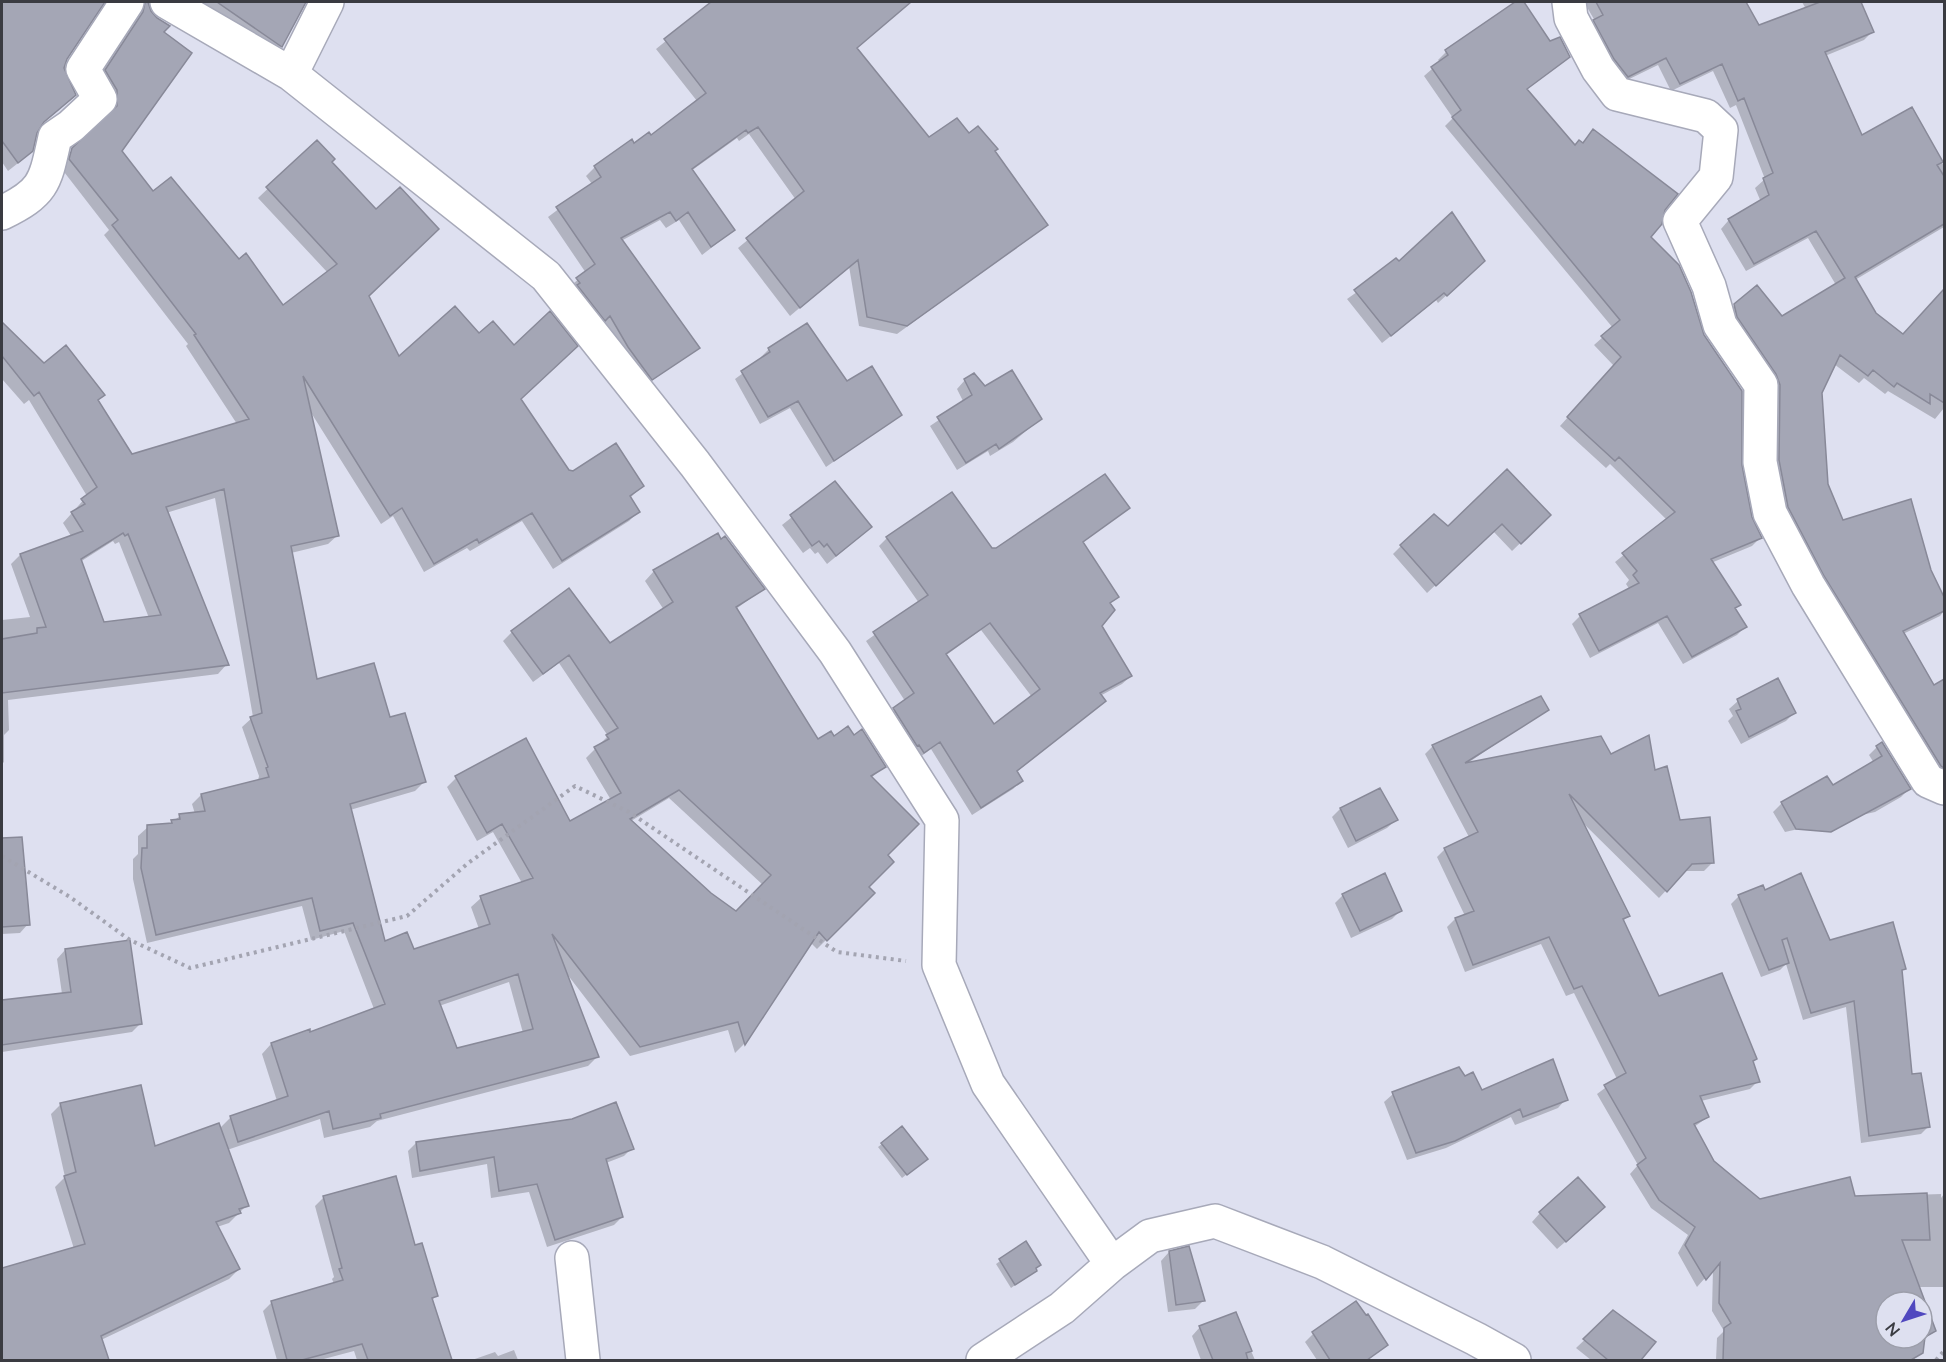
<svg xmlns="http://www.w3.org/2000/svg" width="1946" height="1362" viewBox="0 0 1946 1362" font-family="Lato,sans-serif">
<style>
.shadow{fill:#0003;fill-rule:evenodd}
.building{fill:#a4a6b5;stroke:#888998;stroke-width:1.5;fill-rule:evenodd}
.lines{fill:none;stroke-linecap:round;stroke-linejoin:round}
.street-casing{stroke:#a7a9b9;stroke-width:36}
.path{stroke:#a3a4b1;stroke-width:4;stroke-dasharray:3 4.5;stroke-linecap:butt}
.street{stroke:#fff;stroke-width:33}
</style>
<rect width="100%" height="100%" fill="#dee0f0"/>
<path class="shadow" d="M2 2H103L66 59 63 69 75 95 40 125 22 160 8 171 2 162Z
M134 2H147L149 12 168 26 162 32 120 151 153 194 238 262 283 307 328 273 258 198 317 142 330 162 367 296 399 358 519 399 568 471 642 486 630 498 638 512 629 521 553 569 522 521 470 551 467 548 424 572 393 516 381 524 310 411 338 535 328 544 291 553 315 681 389 719 424 782 415 791 350 810 384 943 413 951 479 929 471 907 481 898 522 883 493 832 477 841 447 787 456 778 569 823 611 800 586 758 608 736 559 663 533 682 503 641 512 632 609 645 664 610 645 581 654 571 717 535 763 589 736 609 818 741 854 737 884 767 871 778 886 855 867 887 873 893 817 949 810 942 744 1044 735 1053 728 1030 630 1056 567 974 597 1057 588 1066 377 1121 370 1127 324 1138 320 1119 227 1150 247 1205 229 1223 217 1227 239 1269 229 1279 101 1340 107 1360H2V1269L74 1249 55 1187 65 1177 51 1114 61 1104 154 1148 219 1129 231 1117 277 1101 262 1054 271 1044 309 1034 374 1009 344 931 311 940 302 906 147 943 133 879V859L138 854V836L148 827 168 825 180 816 195 814 192 804 201 795 258 781 259 776 242 727 253 717 215 498 166 513 227 664 218 674 8 700 9 730 4 735V762L2 764V620L30 617 11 564 20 555 71 536 63 523 87 496 29 400 24 404 2 379V324L43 365 97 400 132 456 237 424 186 346 188 344 104 235 109 230 61 168 63 159 108 116V100L96 80 134 23 137 13ZM113 541 115 544 119 542 149 618 103 624 80 562ZM669 798 763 885 736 912 710 894 631 821ZM509 982 523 1033 456 1050 439 1006Z
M195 2H304L281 46 272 56Z
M714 2H794L798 8 805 2H887L855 48 928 139 969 135 993 152 1046 225 897 334 859 326 849 266 790 316 738 248 796 200 749 134 739 141 737 138 691 171 733 230 724 238 702 255 679 220 666 228 660 220 621 241 698 348 643 387 568 288 586 273 548 217 592 184 586 176 595 167 631 141 634 145 651 137 697 101 656 49Z
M1518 2H1522L1550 43 1568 56 1526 90 1574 147 1581 144 1593 131 1664 209 1649 238 1740 466 1750 517 1760 538 1752 546 1711 563 1739 604 1734 609 1745 627 1737 635 1683 664 1658 623 1590 658 1572 624 1580 616 1630 590 1626 584 1629 580 1615 562 1667 520 1610 464 1606 468 1560 426 1614 366 1594 345 1613 328 1445 126 1453 118 1424 76 1440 62 1438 60 1446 52Z
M1584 2H1744L1758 27 1806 9 1802 2H1859L1872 32 1864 40 1825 56 1861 137 1911 109 1944 166V227L1855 280 1875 314 1913 358 1944 377V408L1935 419 1888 391 1885 394 1864 378 1859 383 1834 364 1820 392 1826 485 1842 521 1930 570 1944 600V611L1940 616 1903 634 1944 706V748L1942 750 1944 770 1937 776 1780 515 1726 313 1735 305 1781 318 1836 285 1808 238 1746 271 1721 229 1728 221 1761 202 1755 188 1765 179 1736 105 1730 108 1713 71 1671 91 1658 65 1619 84 1586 29 1595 21Z
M1398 263 1476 268 1438 303 1436 300 1382 343 1347 299Z
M807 325 847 383 900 415 826 467 790 408 760 424 735 379 762 359 761 357 769 349Z
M965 380 1040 419 1013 442 990 456 988 451 957 470 930 426 964 403 957 389Z
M835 483 862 535 827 564 818 552 815 554 810 548 803 553 782 525Z
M1128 508 1082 543 1117 597 1109 604 1100 626 1131 676 1122 684 1100 696 1104 701 1096 709 1016 772 1021 781 1013 789 972 815 931 749 916 760 886 717 905 701 866 641 919 603 879 546 887 538 991 550ZM981 630 1032 697 994 726 945 656Z
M1549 515 1512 551 1493 531 1427 593 1393 554 1401 546 1448 528Z
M1777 680 1794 713 1786 721 1741 744 1728 721 1733 716 1729 709 1738 701Z
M1547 709 1465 765 1610 756 1654 772 1679 822 1712 863 1704 871H1684L1659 898 1583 823 1628 916 1622 922 1658 997 1756 1059 1752 1063 1758 1081 1750 1089 1701 1101 1708 1117 1694 1127 1713 1162 1760 1200 1941 1194V1198L1944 1194V1287H1918L1934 1331 1923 1340 1921 1352 1913 1360H1716L1717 1338 1724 1331 1712 1311 1713 1269 1697 1287 1678 1253 1688 1235 1651 1208 1630 1174 1638 1165 1597 1094 1617 1079 1574 993 1566 996 1541 944 1465 972 1447 927 1455 919 1465 916 1437 857 1445 849 1469 837 1425 754 1433 746ZM1886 1302H1922V1338H1886Z
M1877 747 1909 789 1901 797 1875 812 1785 832 1773 812 1782 803 1827 778 1832 787 1874 763 1869 755Z
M1340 809 1396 820 1387 828 1348 848 1332 817Z
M25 886 28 924 20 933 2 934V888Z
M1764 892 1829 942 1904 969 1901 972 1911 1076 1929 1126 1921 1134 1861 1143 1846 1007 1803 1020 1786 964 1780 970 1761 977 1731 904 1739 896Z
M1343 895 1400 911 1392 919 1351 938 1335 903Z
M65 950 140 1024 132 1032 2 1052V1002L62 994 57 959Z
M1458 1068 1464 1078 1481 1091 1566 1099 1558 1108 1515 1125 1511 1117 1446 1148 1407 1160 1384 1102 1393 1094Z
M416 1143 632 1148 624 1156 606 1163 622 1217 614 1225 547 1247 529 1192 491 1198 487 1164 412 1178 408 1151Z
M882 1144 922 1162 902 1178 878 1147Z
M324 1197 414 1247 436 1296 431 1301 450 1360H357L354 1351 320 1360H277L263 1311 272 1302 334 1284 332 1279 334 1277 315 1206Z
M1540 1213 1595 1216 1557 1249 1532 1222Z
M1026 1243 1035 1271 1011 1288 996 1264Z
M1169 1252 1203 1301 1195 1309 1168 1312 1161 1261Z
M1614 1312 1654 1342 1640 1360H1591L1576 1348Z
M1235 1314 1255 1360H1201L1192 1336 1200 1327Z
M1313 1334 1386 1345 1368 1360H1317L1305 1342Z
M514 1350 518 1360H472L495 1352 498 1356Z"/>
<path class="building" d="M2 2H105L67 59 64 68 76 95 44 122 37 133 33 151 18 163 2 141Z
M145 2H148L151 11 157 18 170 26 164 32 192 53 122 151 153 191 171 177 239 259 246 253 283 305 337 264 266 187 317 140 335 159 332 162 376 209 400 187 439 229 369 296 399 356 455 306 479 333 493 321 514 345 550 311 578 346 521 399 569 470 573 471 616 443 644 486 630 496 640 512 562 561 532 513 479 543 477 539 434 564 402 508 390 516 303 376 339 536 291 546 317 679 374 663 390 717 405 713 426 782 350 804 385 941 407 932 414 949 490 924 480 896 533 878 502 824 487 833 455 776 526 738 570 821 621 793 594 747 609 739 606 735 618 728 569 655 543 674 511 631 569 588 610 643 673 602 653 570 718 533 721 539 725 536 765 589 736 607 818 739 831 731 834 736 848 726 854 735 862 729 886 767 871 776 919 824 888 855 894 862 869 887 875 893 827 941 819 932 745 1045 738 1022 640 1047 552 934 599 1057 380 1114 381 1118 333 1129 329 1111 238 1142 230 1116 288 1096 271 1043 310 1029V1032L385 1004 353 923 320 931 312 898 156 935 141 868 142 848H147V825L172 823 171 820 180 819 179 814 205 811 201 794 269 777 266 768 268 767 250 717 262 713 224 489 166 507 229 665 2 693V639L37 633V628L46 627 20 554 83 531 71 512 85 504 81 499 97 487 39 392 34 396 2 356V322L44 363 66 345 105 395 98 400 132 454 249 419 194 335 196 334 112 225 118 220 69 159 72 148 117 106V90L105 70 143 12ZM123 533 125 536 128 534 161 615 104 622 81 559ZM679 790 771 875 736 911 711 893 630 819ZM518 974 533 1029 457 1048 439 1001Z
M217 2H306L282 47Z
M711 2H911L857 48 929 137 957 118 969 133 978 126 998 149 995 151 1048 225 907 326 867 317 858 260 800 308 746 238 804 191 758 127 748 133 746 130 692 169 735 230 711 247 688 212 676 221 670 212 621 238 700 348 652 380 628 347 610 316 605 321 577 285 580 283 576 278 595 264 556 207 601 177 594 166 632 139 634 143 649 132 651 135 706 93 664 39Z
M1515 2H1524L1550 41 1560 37 1570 57 1527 89 1575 145 1579 140 1583 143 1593 129 1678 194 1665 210 1662 224 1651 237 1679 265 1691 292 1704 335 1742 391V465L1752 517 1762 538 1711 559 1741 605 1735 608 1747 627 1692 657 1667 616 1599 651 1579 614 1639 583 1633 575 1637 571 1622 553 1675 512 1619 457 1615 461 1567 417 1621 357 1601 336 1620 320 1452 117 1461 110 1431 67 1448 55 1445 50Z
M1596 2H1746L1759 25 1820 2H1861L1874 32 1825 52 1862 135 1912 107 1943 162 1937 165 1944 176V224L1855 277 1876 313 1903 334 1944 289V403L1930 394V404L1897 383 1894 387 1873 370 1868 376 1840 355 1822 393 1828 484 1843 520 1911 499 1931 570 1944 597V611L1903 631 1934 685 1944 679V768L1941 766 1824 576 1788 507 1779 460 1780 385 1776 374 1737 317 1734 304 1757 285 1782 316 1845 278 1816 231 1754 264 1728 219 1769 195 1763 178 1773 173 1744 98 1738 101 1722 64 1680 84 1666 58 1628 77 1614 59 1593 20 1603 15Z
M1452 212 1485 261 1447 296 1444 293 1391 336 1354 290 1396 258 1399 261Z
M807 323 847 381 872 366 902 415 834 461 798 401 768 417 741 371 770 352 768 348Z
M1012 370 1042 419 999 449 996 444 966 463 937 417 972 395 964 379 974 373 985 386Z
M1507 469 1551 515 1521 544 1502 524 1436 586 1400 545 1434 514 1448 526Z
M1105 474 1130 508 1083 542 1119 597 1110 603 1115 610 1102 626 1132 676 1100 693 1106 701 1017 771 1023 781 981 808 940 742 924 753 919 745 917 746 893 708 914 693 873 632 928 595 886 537 952 492 992 548H996ZM990 623 1040 689 994 724 946 654Z
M835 481 872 527 836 556 827 544 824 547 819 541 812 546 790 515Z
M1778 678 1796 713 1749 737 1736 711 1741 709 1737 699Z
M1541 696 1549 710 1465 763 1601 736 1611 754 1649 735 1655 770 1667 766 1680 820 1710 817 1714 863 1692 864 1667 892 1569 794 1630 916 1623 919 1659 996 1722 973 1757 1059 1753 1061 1760 1082 1700 1096 1709 1117 1694 1124 1714 1161 1760 1199 1850 1177 1855 1196 1927 1193 1930 1240H1902L1936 1331 1925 1337 1923 1353 1911 1360H1723L1724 1328 1731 1323 1719 1303 1720 1263 1706 1280 1685 1245 1695 1227 1659 1200 1637 1165 1646 1158 1604 1085 1626 1073 1582 986 1574 989 1549 937 1473 965 1455 918 1474 911 1444 848 1478 832 1432 745ZM1886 1302H1922V1338H1886Z
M1882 742 1911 789 1831 832 1796 829 1781 802 1827 776 1833 785 1882 756 1876 746Z
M1380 788 1398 820 1356 841 1340 808Z
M22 837 30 925 2 927V838Z
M1385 873 1402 911 1360 931 1342 894Z
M1801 873 1830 940 1893 922 1906 969 1902 970 1912 1074 1921 1073 1930 1127 1869 1136 1854 1001 1811 1013 1787 938 1782 940 1789 963 1769 970 1738 895 1763 885 1765 890Z
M130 940 142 1024 2 1045V1000L71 992 65 949Z
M1553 1059 1568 1100 1523 1117 1520 1109 1455 1141 1416 1153 1392 1092 1459 1067 1465 1076 1473 1072 1482 1090Z
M141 1085 155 1146 219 1123 249 1206 239 1209 241 1213 216 1222 240 1269 101 1336 109 1360H2V1268L85 1244 64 1176 76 1172 60 1103Z
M616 1102 634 1149 606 1159 623 1217 555 1240 537 1184 499 1191 494 1157 420 1171 416 1142 572 1119Z
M902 1126 928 1159 907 1175 881 1143Z
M396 1176 415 1245 422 1243 438 1296 432 1298 452 1360H368L362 1344 302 1360H287L271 1301 343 1280 339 1269 342 1268 323 1196Z
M1578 1177 1605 1207 1566 1242 1539 1212Z
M1026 1241 1041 1265 1036 1268 1037 1271 1015 1285 999 1259Z
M1189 1246 1205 1301 1176 1305 1169 1251Z
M1356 1301 1366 1315 1368 1314 1388 1345 1367 1360H1330L1312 1332Z
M1613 1310 1656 1342 1641 1360H1608L1583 1339Z
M1236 1312 1252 1351 1246 1353 1248 1360H1213L1199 1326Z"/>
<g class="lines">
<g class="street-casing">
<path id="street" d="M167 2 291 74 546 276 695 464 835 652 942 820 939 965 988 1084 1112 1264
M1569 2 1571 18 1598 69 1617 94 1706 116 1721 130 1716 177 1680 221 1709 286 1720 325 1761 385 1760 462 1770 513 1808 585 1928 781 1944 788
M291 74 327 2
M2 213C45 192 45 182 55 137L71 126 100 99 83 69 127 2
M572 1258 583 1360
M983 1360 1062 1308 1112 1264 1150 1236 1215 1221 1322 1262 1476 1339 1514 1360"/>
</g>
<path class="path" d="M2 856 70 897 130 940 190 968 407 916 467 864 575 786 629 812 837 952 906 961
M1936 1360 1944 1351"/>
<use href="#street" class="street"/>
</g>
<rect width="1946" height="1362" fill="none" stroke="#3a3b41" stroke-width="6"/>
<g transform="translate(1904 1320) rotate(231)"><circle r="28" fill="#dee0f0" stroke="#9c9eaa" stroke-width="1.5"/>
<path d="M0-4.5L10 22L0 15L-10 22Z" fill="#5048bf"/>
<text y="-9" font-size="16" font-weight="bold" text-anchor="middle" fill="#3a3b41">N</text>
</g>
</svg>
